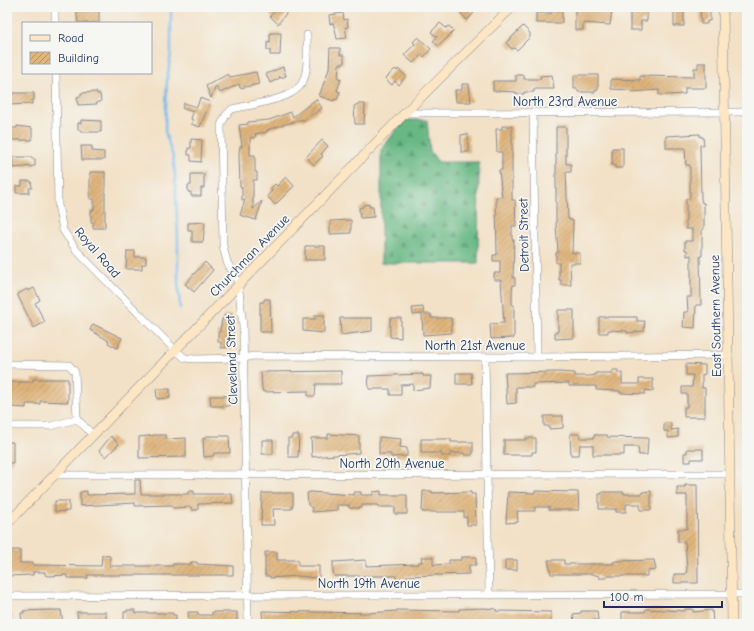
<svg xmlns="http://www.w3.org/2000/svg" width="754" height="631" viewBox="0 0 754 631" font-family="'Comic Neue',sans-serif">
<style>
.forest{fill:url(#forest-firs);stroke:#417471}
.lines{fill:none;stroke-linecap:round;stroke-linejoin:round}
.stream{stroke:#78bcee;stroke-width:2.5}
.building{fill:url(#building-hatch)}
.street-casing{stroke:#868892;stroke-width:8}
.secondary-casing{stroke:#868892;stroke-width:10}
.street{stroke:#fff;stroke-width:7}
.secondary{stroke:#fce6c4;stroke-width:9}
.labels{text-anchor:middle;stroke-width:3.5;stroke-linejoin:round;paint-order:stroke}
.street-label{font-size:13px;fill:#1b2f5e;stroke:#f6f6f2}
</style>
<defs>
<pattern id="forest-firs" width="22" height="20" patternUnits="userSpaceOnUse"><rect width="22" height="20" fill="#67b884"/><path d="M5 1l3.5 6h-7zM16 11l3.5 6h-7z" fill="#54966f"/></pattern>
<pattern id="building-hatch" width="6" height="6" patternUnits="userSpaceOnUse"><rect width="6" height="6" fill="#e0b57b"/><path d="M-1 1l2-2M0 6l6-6M5 7l2-2" fill="none" stroke="#b59468"/></pattern>
</defs>
<rect width="100%" height="100%" fill="#f6f6f2"/>
<filter id="ink" filterUnits="userSpaceOnUse"><feTurbulence type="fractalNoise" baseFrequency=".025" numOctaves="2"/><feDisplacementMap in="SourceGraphic" scale="8" xChannelSelector="R" yChannelSelector="G"/><feConvolveMatrix kernelMatrix="1 2 1 2 8 2 1 2 1" color-interpolation-filters="sRGB"/></filter>
<filter id="wash" filterUnits="userSpaceOnUse"><feTurbulence type="fractalNoise" baseFrequency=".012" numOctaves="4" result="noise"/><feDisplacementMap in="SourceGraphic" scale="16" xChannelSelector="R" yChannelSelector="G"/><feGaussianBlur stdDeviation="0.9" result="paint"/><feColorMatrix in="noise" values="0 0 0 0 0 0 0 0 0 0 0 0 0 0 0 0 0 1.4 0 .05"/><feComposite in="paint" operator="in"/></filter>
<g filter="url(#wash)">
<rect width="100%" height="100%" fill="#f2e1c6"/>
<path class="forest" d="M404 120H427L430 151 438 162H479L478 263H381V150Z"/>
<g class="lines">
<path class="stream" d="M171 7V53L167 80 165 131 173 157 175 175 178 238V282L180 308"/>
</g>
<g id="blocks">
<path class="building" d="M76 7H99V23H78Z
M272 7H291L278 24 270 16 276 10Z
M455 7H468L474 13 467 20Z
M677 7H684V26H674V10H677Z
M700 7H710V21H707V24H701Z
M600 8H609V10H612L610 25 583 23V30H575V9Z
M630 8 647 10V21H641V30H630Z
M552 10H562V23H536V13H552Z
M343 13 344 20 347 19 348 27H345L347 38 337 39 335 29 333 23 330 24 329 15Z
M440 23 446 28 449 26 454 31 439 46 433 41 437 37 431 32Z
M523 26 530 33V37L517 50 514 48 512 49 506 43Z
M270 33H281L280 55H270V50H267V42L270 43Z
M418 37 431 49 424 57 422 54 413 63 404 55 415 44 413 42Z
M330 48H340V55H344V64H339L338 78 341 79 337 91 340 92 337 100 334 99V101L319 96 329 69Z
M698 63H706V88H685V94L667 95H659V90L631 92V90L611 89V79L640 80V76L694 77V68H698Z
M283 67 286 76 281 78 279 76 280 78 270 83 266 74Z
M395 69 397 71 398 69 406 76 399 85 395 81 392 85 385 79Z
M256 72 259 84 240 88 239 84 220 93 216 86 211 98 206 86 228 74 230 77Z
M516 75H524V79H541L540 76 552 75 554 89H534V92H524V94H516V92L493 91V81H516Z
M574 75H598V90H595V92H578V89H574Z
M462 84H469L471 102H456L455 90H462Z
M97 92V94H100L101 102H97V104L78 105 77 97 81 96V93Z
M7 93H34V100H32V104L7 105Z
M200 98 210 102 200 127 191 124 193 120 191 119 193 112 182 108 184 103 197 107Z
M316 99 322 108 303 121 302 119 267 130V132L255 134 256 137 250 138V155H255V172H257V180H253V209L262 201 256 220 240 215 245 200H242V187H240L239 153 240 146H242L239 125 248 124V122L269 120 291 112 293 117Z
M358 104H365L364 124H355L354 106Z
M81 120 101 121V132H81V130H78V123H81Z
M17 126 32 128V140H9L7 138 9 128H17Z
M502 126H512V200H515L516 226H512V240H514L513 278H515V285H513L512 291V305H514V338L491 339 490 324 504 323 501 280H494V273H500V261H493V255H497L496 197H502L499 170H502V152H497L496 129H502Z
M556 127H566V164H571V172H566L568 219 573 221 572 253H580V263H570L571 285H561V280H559V263H556V253H558L556 225Z
M468 134 469 152H461V135Z
M700 134V137H703L704 145H700L701 199 702 203H704V229H702V256H700L701 305H696L695 328 683 327 684 312H688L687 297H691V255L687 256V250H685V241H692V229H686V199H690V165H686L685 148H666V136Z
M191 139 202 140 201 162 191 161V155H188V148H191Z
M322 140 328 146 321 154 323 156 314 165 306 157Z
M81 146H92V151L104 152V160H82Z
M612 148H623V168H615V165H612Z
M12 157H32V159H35V166L13 168Z
M90 172H105V228H93V222H91V210H94V199H90Z
M191 174H204V188H201V196H191V192H188V185H191Z
M286 177 294 186 275 205 267 196 272 191 270 189 275 184 277 186Z
M22 181H31L32 188H29V193H16V186H22Z
M369 204V207H373L374 217 360 218 359 208 363 207V205Z
M351 220V233L330 234V221Z
M205 222 203 242H192V230H188V223Z
M305 246H325V260H305Z
M127 251H135V257H146V264H142V269H126Z
M205 262 213 270 194 292 185 284Z
M34 288 40 300 35 303 45 322 34 328 18 296V294L27 289 28 291Z
M264 299H270L271 332H260V302H264Z
M423 307 424 314H431V318H451L452 333 423 335 422 314 413 315 412 308Z
M558 310H574V338L555 339V332H558Z
M224 315H232L234 347 221 348V342H218V332H220L222 319H225Z
M315 315H324V333L303 331V319H315Z
M599 317H637V321H645L644 331 627 333V331L608 330V333H599Z
M340 318H372V331L341 335Z
M390 318H401V338L390 337Z
M93 324 122 338 117 348 108 343 109 341 90 330Z
M686 364 705 365V374L702 375V388H705V417H684V407H687V394H682V387H692L693 375H686Z
M612 370H618V373H622V384H639V379H653V391L645 390V394L620 393V391L596 390V386H569V383L533 384V387H516V403L507 404 505 373 559 372 575 373V376H590L595 375V373H612Z
M341 371V384H316L315 396H308V391L263 392 262 388 261 372Z
M456 373H471L472 384H456Z
M423 374V376H431L430 388 413 390V384L401 385V395H390V389H369L368 376Z
M33 379H68V402L40 401V404H26V408L11 407V405H7V382H33Z
M156 389H170V398L157 399Z
M210 396H229V406H211Z
M544 416H563V428L549 429V426H544Z
M664 423H671V430L678 429V437L668 438V431H664Z
M328 434 359 436V453L312 457 311 438H328Z
M570 434H579L580 438H594V435H607V437L648 438 647 455H639L638 447H624V455H593V445H580L579 455H571Z
M156 435H166V439L186 438V457L139 458V437Z
M292 435H299L298 457H289L288 454V438H292Z
M111 436 119 444 106 457 99 451Z
M206 436H229L230 453H214L213 456 204 457 203 438H206Z
M379 437 401 439 400 447 407 448V456L391 457V454H379Z
M526 438H536V452H532V455H504V440H526Z
M421 439H451V442H473V453L471 455H465V453H450V456H442L441 453H421Z
M262 440H273V454H262Z
M7 442H13V463H7Z
M687 449H703V459H691V462H684V453H687Z
M135 480H140L141 494H188V491H194V494H232L233 503 198 504V510H192L191 507 173 508 172 505 135 506V503L80 506V492L87 491V495L135 494Z
M685 485H697L698 583H674V574H686L687 569 685 542H678V529H687V495H677V487H685Z
M381 491V495H407V514H395V507H379L377 505H362V508H349V505H337V510L312 512V508L308 505 307 493 310 492 354 495V492H361V495H373V492Z
M423 491H432V493L471 492V494H475L476 525H467V517L464 518V512H422Z
M535 491 578 492 579 510H549V507H535V511H517L518 522 506 523 508 492 535 493Z
M651 491V510H640V504H626V512H616V509H599V494H602V492H624V494H642V492Z
M262 493H293V506H292V509H273L274 525H261Z
M55 501H69V511L55 512Z
M9 550H20V563H33V565L101 566 102 555 110 556V566H173V564H191V562H197V564L233 566V575H87L88 578H67V575L48 576 45 575V572H33V575L7 576Z
M265 552H277V560H298V566H319V576L318 578 297 576 270 578V576H265Z
M421 557H433V565L449 564V560H461V557H476V565H469V574L406 576V579H396V576H334L333 571V562L366 560V566L418 564V562H422Z
M505 560H517V570H505Z
M548 560H564V564H613V562L616 561 654 560 656 570 647 571V576H607V578H599V576L592 574H551Z
M484 608 496 609V611L551 612V624H455V622L434 621V624H307L283 622V624H263L262 611 368 613 397 611V610L459 611V609Z
M646 609 685 611V609H693V612L712 610 713 624 622 623V612H645Z
M48 610H61L63 624H22L21 613H24L23 611Z
M127 610H135V613H173V615H176V624H124V612H127Z
M581 611H597L598 620H589V622H583V624H574L573 614 581 613Z
M77 612H106V624L78 623Z
M188 612H198V615H212V612H237V623L189 624Z"/>
</g>
</g>
<g filter="url(#ink)">
<use href="#blocks" fill-opacity="0" stroke="#868892" stroke-width="1"/>
<g class="lines">
<g class="street-casing">
<path id="street" d="M55 7V23
M56 73 58 205 63 230 77 251 175 350 185 358 194 359 244 358 253 356 537 357 729 355
M533 112 537 357
M405 113 747 112
M485 357 489 594
M7 364 69 365 75 372 77 419 93 435
M7 426H51L77 419
M54 475 730 474
M7 596 747 594
M7 596 8 624
M248 624 243 326 238 282 227 262 223 246 221 125 226 115 232 109C240 107 248 106 256 104 308 93 308 85 307 35"/>
</g>
<g class="secondary-casing">
<path id="secondary" d="M723 7 732 624
M7 524 405 113 512 7"/>
</g>
<use href="#street" class="street"/>
<use href="#secondary" class="secondary"/>
</g>
</g>
<g class="labels">
<g class="street-label">
<text x="565" y="106">North 23rd Avenue</text>
<text transform="translate(523 235) rotate(-91)" y="5">Detroit Street</text>
<text transform="translate(98 252) rotate(49)" y="5">Royal Road</text>
<text transform="translate(249 255) rotate(-46)" y="5">Churchman Avenue</text>
<text transform="translate(715 316) rotate(-91)" y="5">East Southern Avenue</text>
<text x="475" y="350">North 21st Avenue</text>
<text transform="translate(231 360) rotate(-92)" y="5">Cleveland Street</text>
<text x="392" y="468">North 20th Avenue</text>
<text x="369" y="588">North 19th Avenue</text>
</g>
</g>
<rect width="754" height="631" fill="none" stroke="#f6f6f2" stroke-width="24"/>
<rect x="22" y="22" width="130" height="52" fill="#f6f6f2" stroke="#9ea6b7"/>
<rect x="30" y="35" width="20" height="6" fill="#fce6c4" stroke="#9ea6b7"/>
<text x="58" y="42" font-size="12" fill="#1b2f5e">Road</text>
<rect x="30" y="52" width="20" height="12" fill="url(#building-hatch)" stroke="#9ea6b7"/>
<text x="58" y="62" font-size="12" fill="#1b2f5e">Building</text>
<path d="M604 601v6h118v-6" fill="none" stroke="#1b2f5e" stroke-width="2"/>
<text x="610" y="601" font-size="12" fill="#1b2f5e" stroke="#f6f6f2" stroke-width="3" paint-order="stroke">100 m</text>
</svg>
